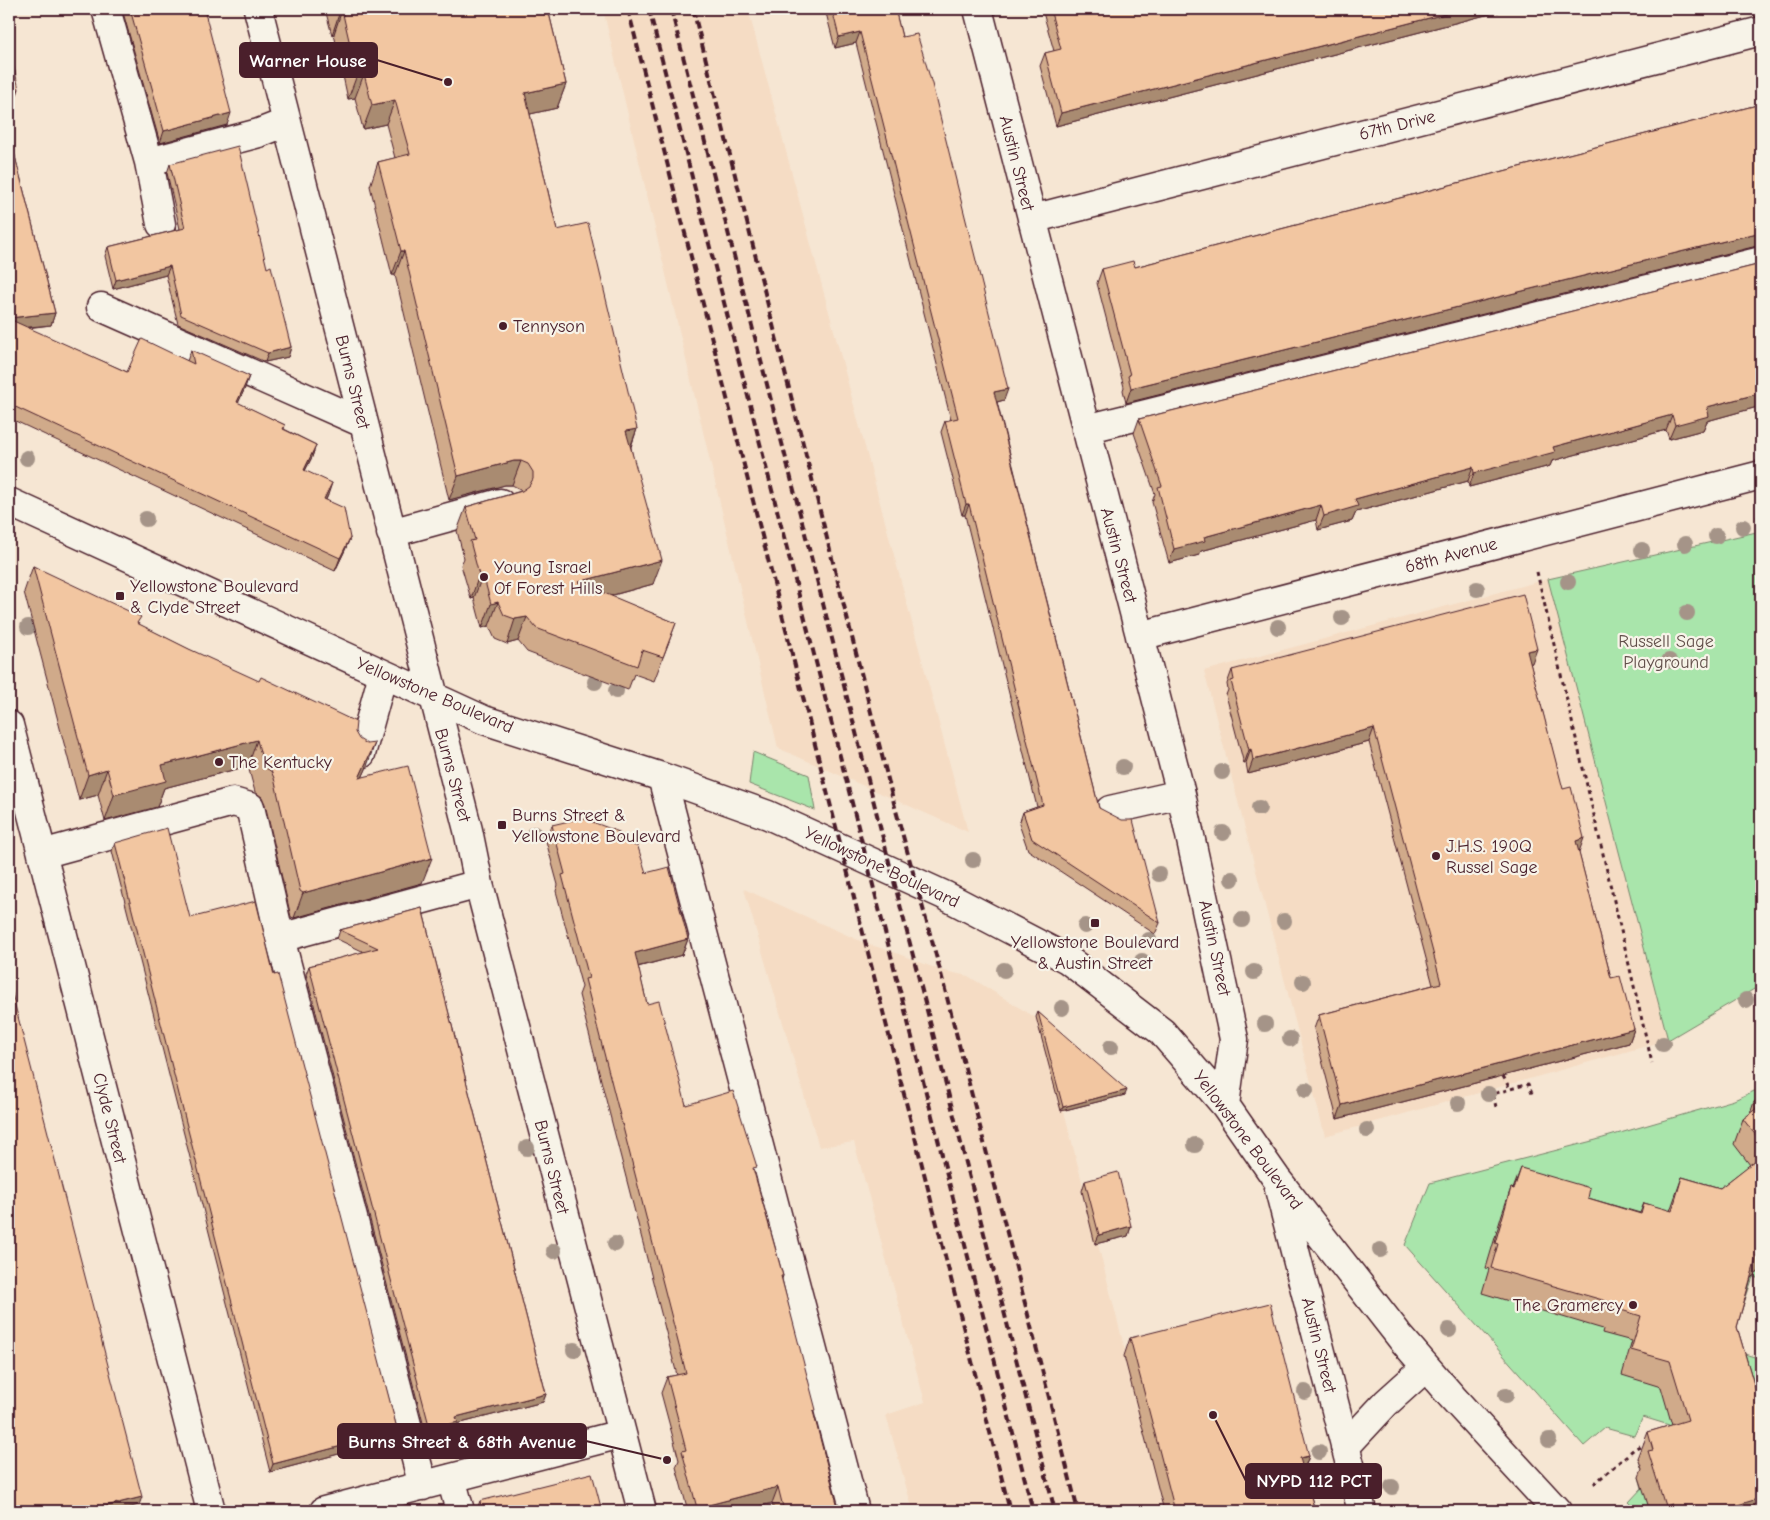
<svg xmlns="http://www.w3.org/2000/svg" width="1770" height="1520" viewBox="0 0 1770 1520" font-family="'Comic Neue',sans-serif">
<style>
.built{fill:#f5dcc4}
.green{fill:#a9e5ab;stroke:#7a826b}
.lines{fill:none;stroke-linecap:round;stroke-linejoin:round}
.minor-casing{stroke:#4a1f2b;stroke-width:31}
.path{stroke:#4a1f2b;stroke-width:3;stroke-dasharray:4 4;stroke-linecap:butt}
.minor{stroke:#f7f3e8;stroke-width:28}
.rail{stroke:#4a1f2b;stroke-width:4;stroke-dasharray:8 4;stroke-linecap:butt}
.tree{fill:#a59488}
.wall{fill:#d0aa8a;stroke:#4a1f2b}
.shaded-wall{fill:#a98b71;stroke:#4a1f2b}
.building{fill:#f2c6a1;stroke:#4a1f2b}
.poi-dot{fill:#4a1f2b;stroke:#f7f3e8;stroke-width:2}
.labels{text-anchor:middle;stroke-width:4.5;stroke-linejoin:round;paint-order:stroke}
.street-label{font-size:18px;fill:#4a1f2b;stroke:#f7f3e8}
.poi-label{font-size:18px;fill:#4a1f2b;stroke:#f7f3e8;text-anchor:start}
.park-label{font-size:18px;fill:#62504b;stroke:#f7f3e8}
.leader{fill:none;stroke:#4a1f2b;stroke-width:2}
.callout-dot{fill:#4a1f2b;stroke:#f7f3e8;stroke-width:2}
.callout{fill:#4a1f2b;stroke:#4a1f2b;stroke-width:2}
.callout-label{font-size:19px;text-anchor:middle;font-weight:bold;fill:#fff}
</style>
<rect width="100%" height="100%" fill="#f6e6d3"/>
<filter id="ink" filterUnits="userSpaceOnUse"><feTurbulence type="fractalNoise" baseFrequency=".02" numOctaves="2"/><feDisplacementMap in="SourceGraphic" scale="10" xChannelSelector="R" yChannelSelector="G"/><feConvolveMatrix kernelMatrix="1 2 1 2 8 2 1 2 1" color-interpolation-filters="sRGB"/></filter>
<g filter="url(#ink)">
<path class="built" d="M603 9H748L968 832 778 748Z
M1548 579 1668 1040 1325 1136 1204 671Z
M744 889 867 944 891 951 940 970 968 976 1041 1021 1166 1511H913L886 1415 925 1402 854 1142 819 1147Z"/>
<path class="green" d="M1761 531V985L1668 1040 1548 579Z
M753 752 809 775 815 810 749 784Z
M1761 1088V1279L1753 1277 1728 1349 1761 1359V1511H1638L1629 1502 1642 1488 1639 1477 1644 1475 1638 1458 1678 1446 1669 1425 1643 1417 1634 1436 1605 1428 1584 1446 1405 1245 1430 1183 1596 1140 1734 1100Z"/>
<g class="lines">
<g class="minor-casing">
<path id="minor" d="M106 9 149 162 161 224
M258 9 468 830 479 884 642 1511
M978 9 1181 794 1234 1039 1225 1105
M149 162 259 133 287 122
M1032 219 1761 31
M101 307 363 423
M1086 429 1761 261
M9 502 484 720 662 777 768 815 944 895 1067 959 1162 1032 1225 1105 1276 1178 1401 1338 1453 1398 1557 1511
M391 533 500 503
M1140 636 1761 475
M9 725 211 1511
M361 754 383 674
M662 777 855 1511
M1110 810 1181 794
M42 854 233 802 250 807 280 938 423 1486
M280 938 479 884
M1279 1189 1362 1511
M1345 1447 1386 1403 1426 1367
M451 1478 460 1511
M324 1511 621 1434"/>
</g>
<path class="path" d="M1757 516 1761 524
M1537 572 1652 1063
M1503 1076 1510 1089
M1496 1107 1493 1094 1528 1084 1533 1096
M1594 1484 1634 1449 1646 1443"/>
<use href="#minor" class="minor"/>
<path class="rail" d="M628 9 1010 1511
M649 9 1033 1511
M671 9 1055 1511
M693 9 895 807 940 970 1078 1511"/>
</g>
<g class="tree">
<circle cx="27" cy="458" r="8"/>
<circle cx="146" cy="519" r="8"/>
<circle cx="1743" cy="527" r="8"/>
<circle cx="1716" cy="536" r="8"/>
<circle cx="1685" cy="544" r="8"/>
<circle cx="1642" cy="550" r="8"/>
<circle cx="1568" cy="582" r="8"/>
<circle cx="1477" cy="589" r="8"/>
<circle cx="1687" cy="613" r="8"/>
<circle cx="1342" cy="618" r="8"/>
<circle cx="28" cy="627" r="8"/>
<circle cx="1278" cy="627" r="8"/>
<circle cx="1669" cy="661" r="8"/>
<circle cx="595" cy="682" r="8"/>
<circle cx="616" cy="691" r="8"/>
<circle cx="1123" cy="767" r="8"/>
<circle cx="1222" cy="772" r="8"/>
<circle cx="1259" cy="808" r="8"/>
<circle cx="1223" cy="833" r="8"/>
<circle cx="534" cy="834" r="8"/>
<circle cx="973" cy="860" r="8"/>
<circle cx="1159" cy="874" r="8"/>
<circle cx="1232" cy="879" r="8"/>
<circle cx="1242" cy="920" r="8"/>
<circle cx="1284" cy="921" r="8"/>
<circle cx="1085" cy="926" r="8"/>
<circle cx="1149" cy="940" r="8"/>
<circle cx="1142" cy="961" r="8"/>
<circle cx="1004" cy="970" r="8"/>
<circle cx="1254" cy="972" r="8"/>
<circle cx="1303" cy="982" r="8"/>
<circle cx="1746" cy="1000" r="8"/>
<circle cx="1062" cy="1008" r="8"/>
<circle cx="1265" cy="1024" r="8"/>
<circle cx="1290" cy="1039" r="8"/>
<circle cx="1663" cy="1044" r="8"/>
<circle cx="1111" cy="1047" r="8"/>
<circle cx="1306" cy="1090" r="8"/>
<circle cx="1488" cy="1094" r="8"/>
<circle cx="1458" cy="1103" r="8"/>
<circle cx="1367" cy="1130" r="8"/>
<circle cx="1195" cy="1145" r="8"/>
<circle cx="527" cy="1148" r="8"/>
<circle cx="615" cy="1244" r="8"/>
<circle cx="1380" cy="1250" r="8"/>
<circle cx="554" cy="1251" r="8"/>
<circle cx="1449" cy="1330" r="8"/>
<circle cx="574" cy="1350" r="8"/>
<circle cx="1305" cy="1392" r="8"/>
<circle cx="1506" cy="1395" r="8"/>
<circle cx="1549" cy="1440" r="8"/>
<circle cx="1319" cy="1452" r="8"/>
<circle cx="1392" cy="1487" r="8"/>
</g>
<path class="wall" d="M122 9H204L227 125 160 143Z
M325 9H548L566 84 557 108 530 114 557 230 637 429 631 447 653 584 610 596 676 623 654 681 634 674 628 690 527 652 518 641 507 644 495 639 489 626 482 628 474 598 471 599 461 565 464 558 457 531 466 507 521 491 520 489 512 485H505L449 500 395 275H392L370 186 378 162 395 158 386 124 363 129 355 98 348 99 334 34 332 35Z
M825 9H895L902 37 1004 400 997 402 1099 808 1160 923 1155 934 1028 850 1019 824 1023 812 1037 807 965 515H962L941 432 945 421 951 420 856 43 835 48Z
M1042 9H1509L1056 126 1040 66 1045 53 1054 51Z
M1761 104V246H1757L1126 403 1123 390 1124 387 1097 283 1102 269 1135 267Z
M9 133 55 313 51 325 27 328 127 372 187 361 191 350 245 388 238 403 285 425 284 429 316 445 312 457 305 471 328 495 326 500 350 538 345 550 335 571 9 418Z
M170 164 267 268 291 347 288 357 265 362 178 324 166 275 113 289 105 256 108 247 180 229 167 173Z
M1761 264V406L1707 421 1703 430 1669 439 1666 430 1552 461 1550 466 1519 474 1469 487 1468 481 1356 512 1352 521 1318 530 1316 520 1201 551 1199 555 1169 563 1152 502 1155 494 1134 433 1139 419Z
M33 566 138 624 355 732 366 769 362 778 422 883 294 918 291 917 265 804 262 797 255 792 248 766 164 788 157 807 105 821 98 795 79 800 24 592Z
M1530 663 1611 978 1634 1029 1629 1043 1337 1119 1314 1029 1319 1015 1433 985 1369 742 1248 774 1246 763 1244 764 1226 695 1228 690 1227 684 1232 670 1532 663Z
M552 825 619 832 616 838 646 873 688 939 682 955 638 967 647 1004 686 1105 755 1173 783 1276 782 1279 814 1415 839 1511H774L772 1503 742 1511H688L676 1467 679 1460 661 1393 667 1377 677 1375 579 995 582 987 556 891 558 885 546 841Z
M115 843 190 918 274 975 399 1436 396 1444 374 1449 373 1445 270 1472 112 851Z
M422 908 546 1394 543 1402 457 1424 455 1430 427 1438 306 974 309 966 364 952 337 939 340 930Z
M1038 1012 1125 1095 1061 1111 1036 1017Z
M1761 1096V1270L1751 1278 1737 1327 1761 1408V1507L1759 1508 1758 1511H1650L1639 1477 1642 1469 1638 1458 1648 1432 1672 1425 1661 1387 1622 1375 1632 1341 1602 1333 1603 1329 1482 1293 1489 1269 1486 1268 1502 1214 1511 1188 1513 1189 1521 1168 1588 1198 1640 1213 1644 1203 1670 1211 1682 1177 1720 1188 1750 1165 1734 1144 1743 1119 1750 1114 1754 1102Z
M1085 1181 1131 1226 1128 1236 1095 1244 1082 1191Z
M1130 1338 1309 1456 1304 1471 1315 1511H1321H1164L1124 1356Z
M480 1501 602 1511H476Z"/>
<path class="shaded-wall" d="M1464 9H1509L1056 126 1061 113Z
M342 10 334 34 332 35 340 11Z
M860 32 856 43 835 48 839 37Z
M364 74 355 98 348 99 357 75Z
M566 84 557 108 517 117 525 93Z
M19 89 15 101 9 103V92Z
M395 100 386 124 363 129 372 105Z
M231 113 227 125 160 143 164 131Z
M1761 232V246H1757L1126 403 1131 388Z
M401 251H404L395 275H392Z
M170 266 166 275 113 289 116 280Z
M55 313 51 325 9 329V318Z
M291 347 288 357 265 362 268 353Z
M249 376 245 388 233 414 237 402Z
M1008 389 1004 400 990 404 994 392Z
M1761 393V406L1707 421 1703 430 1669 439 1675 425 1707 407Z
M1672 415 1666 430 1552 461 1550 466 1469 487 1474 473 1553 447Z
M637 429 628 453 626 431Z
M316 445 312 457 299 482 304 470Z
M514 461H521L512 485H505L449 500 458 476Z
M1473 467 1468 481 1356 512 1352 521 1318 530 1324 516 1355 499Z
M332 483 328 495 320 511 324 499Z
M966 504H969L965 515H962Z
M1321 505 1316 520 1201 551 1199 555 1169 563 1174 549 1204 537Z
M350 538 345 550 335 571 340 558Z
M662 560 653 584 569 607 578 582Z
M483 574 474 598 471 599 479 575Z
M498 602 489 626 482 628 491 604Z
M527 617 518 641 507 644 515 619Z
M1537 649 1532 663 1522 665 1527 651Z
M1374 728 1369 742 1248 774 1253 760Z
M257 740 248 766 164 788 157 807 105 821 114 795 162 765Z
M375 743 366 769 350 804 359 778Z
M1251 749 1246 763 1244 764 1249 750Z
M107 769 98 795 79 800 88 775Z
M1584 838 1579 852 1570 855 1576 841Z
M432 858 422 883 294 918 303 893Z
M688 939 682 955 629 969 635 953Z
M1634 1029 1629 1043 1337 1119 1342 1105Z
M1127 1090 1125 1095 1061 1111 1063 1107Z
M1131 1226 1128 1236 1095 1244 1099 1235Z
M1761 1252V1270L1748 1280 1757 1255Z
M546 1394 543 1402 457 1424 455 1430 427 1438 430 1429 456 1417Z
M399 1436 396 1444 374 1449 377 1441Z
M376 1437 373 1445 270 1472 273 1464Z
M1309 1456 1302 1474 1300 1458Z
M1761 1484V1507L1759 1508 1758 1511H1717Z
M778 1487 772 1503 742 1511H696L697 1508Z
M142 1497 139 1505 115 1511H86Z
M1671 1504 1669 1511H1664L1665 1506Z"/>
<path class="building" d="M130 9H204L231 113 164 131Z
M340 9H548L566 84 525 93 557 230 588 223 637 429 626 431 662 560 578 582 676 623 663 657 642 650 637 666 536 628 527 617 515 619 504 615 498 602 491 604 483 574 479 575 470 541 475 540 466 507 522 491 529 486 533 479V472L528 464 521 461H514L458 476 404 251H401L378 162 410 154 395 100 372 105 364 74 357 75 342 10 340 11Z
M832 9H895L902 37 917 34 932 84 1008 389 994 392 1099 808 1122 820H1133L1160 923 1032 839 1023 812 1043 805 969 504H966L945 421 958 418 860 32 839 37Z
M1050 9H1464L1061 113 1045 53 1061 49Z
M9 46 19 89 9 92Z
M1761 104V232L1131 388 1128 376 1130 375 1102 269 1133 261 1135 267Z
M9 133 55 313 9 318Z
M238 146 267 268 271 266 291 347 268 353 181 315 170 266 116 280 108 247 185 228 170 164Z
M1761 264V393L1707 407 1709 416 1675 425 1672 415 1553 447 1555 452 1525 460 1474 473 1473 467 1355 499 1358 506 1324 516 1321 505 1204 537 1205 541 1174 549 1158 487 1162 486 1139 419Z
M9 319 127 372 142 339 194 364 191 350 249 376 237 402 285 425 283 429 316 445 304 470 332 483 324 499 344 508 350 538 340 558 9 404Z
M33 566 141 617 137 623 189 649 259 681 261 677 356 722 355 732 359 739 367 744 375 743 359 778 408 766 432 858 303 893 300 891 274 778 271 771 264 767 257 740 162 765 166 781 114 795 107 769 88 775Z
M1523 594 1537 649 1527 651 1563 789 1571 787 1584 838 1576 841 1611 978 1620 976 1634 1029 1342 1105 1319 1015 1441 983 1374 728 1253 760 1251 749 1249 750 1231 681 1234 680 1232 670Z
M582 818 619 832 616 838 638 847 646 873 669 867 688 939 635 953 647 1004 659 1001 686 1105 733 1091 757 1167 753 1168 783 1276H781L816 1410 813 1411 839 1511H784L778 1487 697 1508 682 1451 686 1450 667 1377 686 1373 585 979 589 978 562 875 565 874 552 825Z
M167 828 190 918 256 901 274 975 278 974 399 1436 377 1441 376 1437 273 1464 115 843Z
M422 908 546 1394 456 1417 458 1422 430 1429 309 966 378 948 340 930Z
M9 982 142 1497 86 1511H9Z
M1038 1012 1127 1090 1063 1107Z
M1761 1096V1142L1743 1119 1758 1107 1754 1102Z
M1761 1156V1252L1757 1255 1737 1327 1761 1408V1484L1759 1485 1761 1493V1498L1717 1511H1674L1671 1504 1665 1506 1648 1451 1653 1450 1648 1432 1688 1420 1670 1361 1631 1350 1641 1316 1611 1307 1613 1303 1491 1268 1498 1244 1495 1243 1511 1188 1514 1189 1521 1168 1590 1188 1588 1198 1641 1214 1644 1203 1672 1211 1682 1177 1720 1188Z
M1118 1172 1131 1226 1099 1235 1085 1181Z
M1270 1303 1309 1456 1300 1458 1315 1511 1320 1509 1321 1511H1175L1130 1338Z
M592 1473 602 1511H482L480 1501Z"/>
</g>
<g class="poi-dot">
<circle cx="503" cy="326" r="5"/>
<circle cx="484" cy="577" r="5"/>
<rect x="115" y="591" width="10" height="10" rx="2.5"/>
<circle cx="219" cy="762" r="5"/>
<rect x="497" y="820" width="10" height="10" rx="2.5"/>
<circle cx="1436" cy="856" r="5"/>
<rect x="1090" y="918" width="10" height="10" rx="2.5"/>
<circle cx="1633" cy="1305" r="5"/>
</g>
<g class="labels">
<g class="street-label">
<text transform="translate(1397 125) rotate(-14)" y="6">67th Drive</text>
<text transform="translate(1017 163) rotate(76)" y="6">Austin Street</text>
<text transform="translate(353 382) rotate(76)" y="6">Burns Street</text>
<text transform="translate(1119 555) rotate(75)" y="6">Austin Street</text>
<text transform="translate(1451 555) rotate(-15)" y="6">68th Avenue</text>
<text transform="translate(435 695) rotate(23)" y="6">Yellowstone Boulevard</text>
<text transform="translate(453 775) rotate(75)" y="6">Burns Street</text>
<text transform="translate(882 867) rotate(25)" y="6">Yellowstone Boulevard</text>
<text transform="translate(1215 948) rotate(78)" y="6">Austin Street</text>
<text transform="translate(110 1118) rotate(76)" y="6">Clyde Street</text>
<text transform="translate(1248 1140) rotate(53)" y="6">Yellowstone Boulevard</text>
<text transform="translate(552 1167) rotate(76)" y="6">Burns Street</text>
<text transform="translate(1319 1345) rotate(76)" y="6">Austin Street</text>
</g>
<g class="poi-label">
<text x="513" y="332">Tennyson</text>
<text x="494" y="573">Young Israel<tspan x="494" dy="21">Of Forest Hills</tspan></text>
<text x="130" y="592">Yellowstone Boulevard<tspan x="130" dy="21">&amp; Clyde Street</tspan></text>
<text x="229" y="768">The Kentucky</text>
<text x="512" y="821">Burns Street &amp;<tspan x="512" dy="21">Yellowstone Boulevard</tspan></text>
<text x="1446" y="852">J.H.S. 190Q<tspan x="1446" dy="21">Russel Sage</tspan></text>
<text x="1095" y="948" text-anchor="middle">Yellowstone Boulevard<tspan x="1095" dy="21">&amp; Austin Street</tspan></text>
<text x="1623" y="1311" text-anchor="end">The Gramercy</text>
</g>
<g class="park-label">
<text x="1666" y="647">Russell Sage<tspan x="1666" dy="21">Playground</tspan></text>
</g>
</g>
<path class="leader" d="M448 82L377 60M667 1460L586 1441M1213 1415L1246 1481"/>
<g class="callout-dot">
<circle cx="448" cy="82" r="5"/>
<circle cx="667" cy="1460" r="5"/>
<circle cx="1213" cy="1415" r="5"/>
</g>
<g class="callout">
<rect x="240" y="43" width="137" height="34" rx="5"/>
<rect x="338" y="1424" width="248" height="34" rx="5"/>
<rect x="1246" y="1464" width="135" height="34" rx="5"/>
</g>
<g class="callout-label">
<text x="308" y="67">Warner House</text>
<text x="462" y="1448">Burns Street &amp; 68th Avenue</text>
<text x="1314" y="1487">NYPD 112 PCT</text>
</g>
<rect width="1770" height="1520" fill="none" stroke="#f7f3e8" stroke-width="30"/>
<rect x="15" y="15" width="1740" height="1490" fill="none" stroke="#4a1f2b" stroke-width="2" filter="url(#ink)"/>
</svg>
